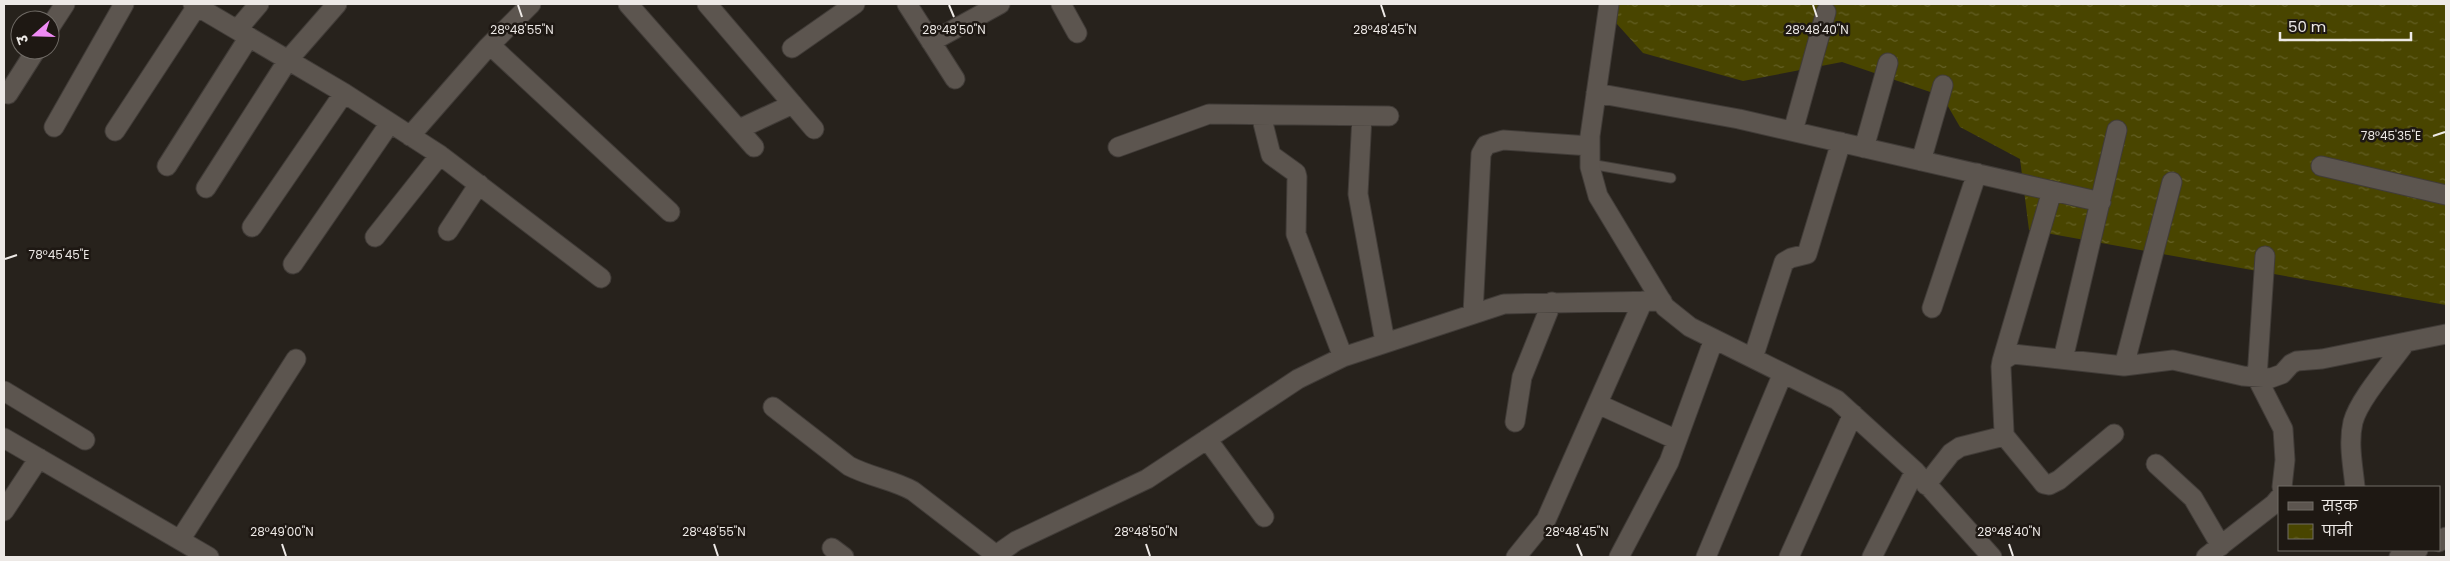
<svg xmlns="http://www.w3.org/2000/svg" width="2450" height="561" viewBox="0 0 2450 561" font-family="Poppins,'Noto Sans Devanagari',sans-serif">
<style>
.water{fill:url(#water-ripples)}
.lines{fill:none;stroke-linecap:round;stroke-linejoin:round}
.lane-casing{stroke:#413c38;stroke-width:11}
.street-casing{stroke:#413c38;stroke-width:21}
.lane{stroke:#5c554f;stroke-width:9}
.street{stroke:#5c554f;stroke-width:19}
.ticks{fill:none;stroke:#ede9e6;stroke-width:2}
.ticks-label{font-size:12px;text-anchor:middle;fill:#ede9e6;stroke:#1e1813;stroke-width:5;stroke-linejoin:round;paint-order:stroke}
</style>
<defs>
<pattern id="water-ripples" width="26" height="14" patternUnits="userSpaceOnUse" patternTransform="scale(1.25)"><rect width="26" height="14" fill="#494500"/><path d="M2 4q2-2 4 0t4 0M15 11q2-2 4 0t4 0" fill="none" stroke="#646025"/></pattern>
</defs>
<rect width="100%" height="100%" fill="#27221c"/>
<path class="water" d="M1599 4H2446V305L2029 230 2020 159 1960 127 1942 96 1842 62 1743 81 1643 53Z"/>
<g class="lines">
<g class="lane-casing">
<path id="lane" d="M1590 164 1671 178"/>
</g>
<g class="street-casing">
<path id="street" d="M193 4 344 93 440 155 601 278
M628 4 754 147
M707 4 814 129
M907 4 955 79
M1061 4 1077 33
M1609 4 1590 136V167L1598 196 1665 307 1690 327 1837 400 1915 471 1992 557
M50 27 65 4
M237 30 259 4
M931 42 1000 4
M490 45 670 212
M792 48 855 4
M1596 93 1739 119 2101 202
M8 94 36 50
M1261 115 1271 155 1296 173 1297 177 1296 234 1343 357
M1362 116 1358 194 1385 342
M54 127 124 4
M739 129 793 104
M115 131 197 6
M1793 131 1826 12
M410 136 487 48 531 4
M1118 147 1209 114 1389 116
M1864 148 1888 63
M1921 161 1943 85
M167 166 249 37
M2321 166 2446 195
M206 188 288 60 337 4
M252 227 344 93
M448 231 479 184
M375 237 440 155
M2265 256 2257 378 2283 429 2285 460 2282 487
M293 264 390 123
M1932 308 1977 173
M1473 314 1481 154 1486 145 1503 140 1590 146
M1753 358 1784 262 1791 258 1807 254 1841 142
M2063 359 2117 130
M2002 361 2052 191
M2124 366 2172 182
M4 391 85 440
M1598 404 1677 440
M773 407 849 466C870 477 893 480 913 491L996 555
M1515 422 1522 377 1552 302
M2003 434 2044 484 2049 485 2059 480 2114 434
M4 438 209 557
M1207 439 1264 517
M2156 464 2193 498 2221 546
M1926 485 1951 453 1960 447 2000 437 2004 432 2001 367 2002 361 2013 354 2124 366 2173 360 2243 376 2271 378 2282 374 2291 364 2297 361 2322 359 2446 334
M2355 487C2353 466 2348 443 2353 422 2359 399 2392 362 2406 342
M4 511 39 458
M180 540 296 359
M2439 542 2446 537
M832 548 844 557
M993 557 1016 541 1147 479 1298 379 1343 357 1504 304 1662 301
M1516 557 1546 520 1643 301
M1619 557 1669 462 1714 339
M1706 557 1783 373
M1789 557 1853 414
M1872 557 1915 471
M2206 557 2274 504 2279 498
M2399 557 2418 550"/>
</g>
<use href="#lane" class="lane"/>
<use href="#street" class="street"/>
</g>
<path class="ticks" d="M518 5 522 17M949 5 954 17M1381 5 1385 17M1813 5 1817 17M2433 136 2445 132M5 259 17 255M282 544 286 556M714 544 718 556M1146 544 1150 556M1577 544 1582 556M2009 544 2013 556"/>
<g class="ticks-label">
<text x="522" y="34">28°48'55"N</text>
<text x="1385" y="34">28°48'45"N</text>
<text x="1817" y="34">28°48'40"N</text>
<text x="954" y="34">28°48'50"N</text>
<text x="2391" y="140">78°45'35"E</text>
<text x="59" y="259">78°45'45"E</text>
<text x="282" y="536">28°49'00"N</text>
<text x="714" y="536">28°48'55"N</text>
<text x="1146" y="536">28°48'50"N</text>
<text x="1577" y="536">28°48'45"N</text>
<text x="2009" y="536">28°48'40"N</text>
</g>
<rect width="2450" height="561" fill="none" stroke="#ede9e6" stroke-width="10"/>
<rect x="2278" y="486" width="162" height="65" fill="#1e1813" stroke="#716c67"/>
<rect x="2288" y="502" width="25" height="8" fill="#5c554f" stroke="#716c67"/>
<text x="2322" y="511" font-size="15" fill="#ede9e6">सड़क</text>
<rect x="2288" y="524" width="25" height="15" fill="url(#water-ripples)" stroke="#716c67"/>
<text x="2322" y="536" font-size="15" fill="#ede9e6">पानी</text>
<g transform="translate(35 35) rotate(250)"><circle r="24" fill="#1e1813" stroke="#716c67"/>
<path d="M0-4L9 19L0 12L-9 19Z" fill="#f08bf5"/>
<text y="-8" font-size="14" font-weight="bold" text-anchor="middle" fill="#ede9e6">उ</text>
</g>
<path d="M2280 32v8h131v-8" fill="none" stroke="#ede9e6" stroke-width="2.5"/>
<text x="2288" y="32" font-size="15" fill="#ede9e6" stroke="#1e1813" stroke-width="4" paint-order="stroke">50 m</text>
</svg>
